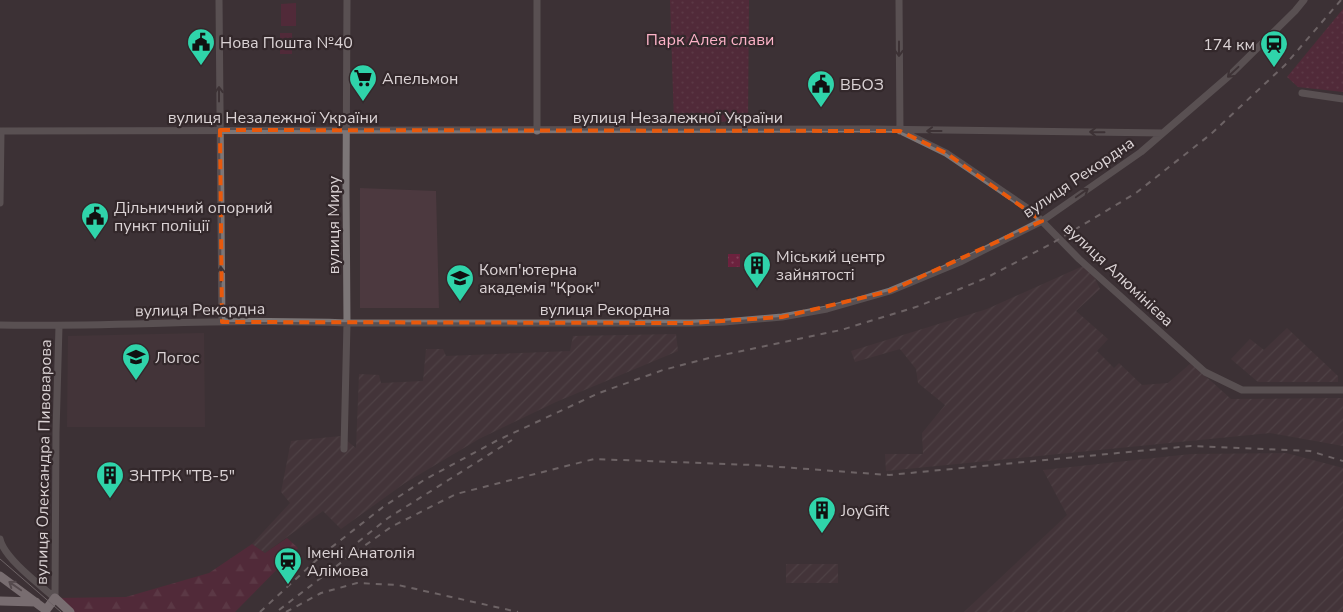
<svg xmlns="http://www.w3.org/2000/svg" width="1343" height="612" viewBox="0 0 1343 612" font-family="'Nunito Sans',sans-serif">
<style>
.built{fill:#4c393f}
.industrial{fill:url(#industrial-furrows)}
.grass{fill:url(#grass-dots)}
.forest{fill:url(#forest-firs)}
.garden{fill:#6c223e}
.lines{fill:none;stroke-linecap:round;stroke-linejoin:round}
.minor{stroke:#7c7677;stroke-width:7}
.major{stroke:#c2b6b9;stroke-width:9}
.tram{stroke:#a89fa1;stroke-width:1}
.rail{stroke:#a89fa1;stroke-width:2;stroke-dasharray:6 6;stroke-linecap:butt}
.oneway{stroke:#3e3436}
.oneway2{stroke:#73686b}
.marked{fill:none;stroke:#e8590c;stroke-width:4;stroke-dasharray:10 6;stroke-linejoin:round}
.labels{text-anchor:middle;stroke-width:4.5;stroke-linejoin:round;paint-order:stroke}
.park-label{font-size:16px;fill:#fdb3c8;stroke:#33282b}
.poi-label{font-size:16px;fill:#dbd3d5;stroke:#33282b;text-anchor:start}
.street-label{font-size:16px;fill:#dbd3d5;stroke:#33282b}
</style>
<defs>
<pattern id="industrial-furrows" width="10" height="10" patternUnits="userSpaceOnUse" patternTransform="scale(1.25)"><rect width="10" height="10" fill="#4c393f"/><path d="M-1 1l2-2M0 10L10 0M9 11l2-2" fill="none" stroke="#65555a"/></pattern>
<pattern id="grass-dots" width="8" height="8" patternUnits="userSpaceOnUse" patternTransform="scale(1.25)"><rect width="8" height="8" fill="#6c223e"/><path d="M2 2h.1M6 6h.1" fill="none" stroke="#804159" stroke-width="1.8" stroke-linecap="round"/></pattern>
<pattern id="forest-firs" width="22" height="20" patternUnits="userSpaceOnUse" patternTransform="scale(1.25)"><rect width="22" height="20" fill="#6c223e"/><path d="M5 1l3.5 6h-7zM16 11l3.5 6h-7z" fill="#804159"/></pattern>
</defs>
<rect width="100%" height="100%" fill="#3d3235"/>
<path class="built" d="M360 188 436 191 439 308H360Z
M204 333 205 427H67L68 336Z"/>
<path class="industrial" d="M1083 266 1093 274 1100 289 1076 311 1108 339 1097 351 1114 368 1119 363 1142 385 1168 383 1191 363 1231 399 1343 398V446L1270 433 886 471 885 454H923L922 433 945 405 918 383 916 369 900 349 855 362 851 351 987 309Z
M1287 328 1338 376V382H1258L1231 359 1250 339 1264 350Z
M676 334 678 351 556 402 479 439 405 483 341 529 323 511 265 553 252 544 290 503 281 492 291 441 341 436 356 448 359 374 379 375 381 383 423 381 426 349H443L446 356 570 351 573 336Z
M1286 453 1343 468V612H964L1067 515 1043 470 1191 454Z
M786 564H838V583H786Z"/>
<path class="grass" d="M670 0H749L748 121 674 123Z
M1343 9V92L1298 87 1287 77Z
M728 254H740V267H728Z"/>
<path class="forest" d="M287 538 298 548 235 612H70L55 598 126 597 209 573 252 544 265 553Z"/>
<path class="garden" d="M296 3V26H281V4Z
M280 33H292V54H280Z"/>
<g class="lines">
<path class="minor" d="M219 0 222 322
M899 0 900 131
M1302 93 1343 99
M0 131 870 129 1163 133
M537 131V0
M903 132 946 153 1033 212 1079 259 1205 372 1242 390H1343
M0 203 1 131
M0 325C116 327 232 318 347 323H691L724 322 782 317 827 309 890 291 960 262 1042 221 1141 152 1229 76 1295 11 1304 0
M344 449 347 323 346 188 347 0
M0 539C4 558 40 585 55 598
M55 598 56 432 59 326"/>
<path class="major" d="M0 576 46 610 55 598 70 612
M0 601 36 602"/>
<path class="tram" d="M0 559 61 612"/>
<path class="rail" d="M358 542 388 518 512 440
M279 610 343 561 391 527 456 494 594 459 753 465 889 475 1191 446 1310 451 1343 461
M260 612 323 554 383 507 424 480 496 441 599 393 663 370 713 357 841 330 919 306 986 278 1049 245 1136 193 1211 134 1285 65 1341 0
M286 612 321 593 357 583 398 585 518 612"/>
</g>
<defs><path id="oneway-shaft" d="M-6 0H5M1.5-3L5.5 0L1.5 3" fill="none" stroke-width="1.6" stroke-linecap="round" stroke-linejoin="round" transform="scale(1.25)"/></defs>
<g class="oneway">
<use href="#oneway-shaft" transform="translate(899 49) rotate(90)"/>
<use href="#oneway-shaft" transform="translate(1233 72) rotate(137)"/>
<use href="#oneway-shaft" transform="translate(219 94) rotate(-90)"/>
<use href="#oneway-shaft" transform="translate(934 131) rotate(-180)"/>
<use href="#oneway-shaft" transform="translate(1097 132) rotate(-179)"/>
<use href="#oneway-shaft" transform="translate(1082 193) rotate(-35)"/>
<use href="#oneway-shaft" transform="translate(221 274) rotate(-91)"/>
</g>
<use class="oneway2" href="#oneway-shaft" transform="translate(15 586) rotate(-145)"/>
<path d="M0 0H1343V612H0ZM220 130 900 131 946 153 1042 221 890 291 782 317 691 323 222 322Z" fill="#3d3235" fill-opacity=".55" fill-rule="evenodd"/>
<path class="marked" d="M220 130 900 131 946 153 1042 221 890 291 782 317 691 323 222 322Z"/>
<defs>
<g id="civic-pin" transform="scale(1.4375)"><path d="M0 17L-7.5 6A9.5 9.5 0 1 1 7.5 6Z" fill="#2fd4aa" stroke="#33282b"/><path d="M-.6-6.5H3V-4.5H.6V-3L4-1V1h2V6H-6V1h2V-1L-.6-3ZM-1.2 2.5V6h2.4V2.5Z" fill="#111"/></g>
<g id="station-pin" transform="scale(1.4375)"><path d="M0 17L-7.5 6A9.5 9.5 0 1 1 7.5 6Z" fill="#2fd4aa" stroke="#33282b"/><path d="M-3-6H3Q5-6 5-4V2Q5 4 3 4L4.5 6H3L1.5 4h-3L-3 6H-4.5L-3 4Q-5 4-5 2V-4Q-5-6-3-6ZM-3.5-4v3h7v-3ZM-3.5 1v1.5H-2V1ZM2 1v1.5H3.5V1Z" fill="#111"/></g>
<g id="supermarket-pin" transform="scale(1.4375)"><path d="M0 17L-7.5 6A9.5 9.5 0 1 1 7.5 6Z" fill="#2fd4aa" stroke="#33282b"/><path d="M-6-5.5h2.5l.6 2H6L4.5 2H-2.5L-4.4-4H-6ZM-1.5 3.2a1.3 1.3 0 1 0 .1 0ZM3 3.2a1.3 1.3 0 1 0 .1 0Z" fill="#111"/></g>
<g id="building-pin" transform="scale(1.4375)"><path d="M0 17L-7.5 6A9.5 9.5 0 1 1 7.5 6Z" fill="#2fd4aa" stroke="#33282b"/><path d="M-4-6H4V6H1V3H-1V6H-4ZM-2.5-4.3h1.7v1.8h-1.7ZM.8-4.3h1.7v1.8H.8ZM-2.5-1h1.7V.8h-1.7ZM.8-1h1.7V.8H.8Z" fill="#111"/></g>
<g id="school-pin" transform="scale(1.4375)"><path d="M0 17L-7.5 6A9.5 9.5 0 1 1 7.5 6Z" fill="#2fd4aa" stroke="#33282b"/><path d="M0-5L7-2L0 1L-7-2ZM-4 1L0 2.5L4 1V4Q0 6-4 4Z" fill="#111"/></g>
</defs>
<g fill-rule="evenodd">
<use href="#civic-pin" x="201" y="42"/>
<use href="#station-pin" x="1274" y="44"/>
<use href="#supermarket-pin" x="363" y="78"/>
<use href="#civic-pin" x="821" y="84"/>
<use href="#civic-pin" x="95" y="216"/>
<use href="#building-pin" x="757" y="265"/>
<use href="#school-pin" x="460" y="278"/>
<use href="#school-pin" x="136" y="357"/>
<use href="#building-pin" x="110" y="475"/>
<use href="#building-pin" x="822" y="510"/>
<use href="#station-pin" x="288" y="561"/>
</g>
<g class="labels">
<g class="park-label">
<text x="710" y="45">Парк Алея слави</text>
</g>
<g class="poi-label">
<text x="220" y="48">Нова Пошта №40</text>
<text x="1255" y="50" text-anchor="end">174 км</text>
<text x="382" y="84">Апельмон</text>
<text x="840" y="90">ВБОЗ</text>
<text x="114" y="213">Дільничний опорний<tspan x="114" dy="18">пункт поліції</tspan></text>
<text x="776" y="262">Міський центр<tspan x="776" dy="18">зайнятості</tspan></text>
<text x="479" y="275">Комп'ютерна<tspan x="479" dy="18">академія "Крок"</tspan></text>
<text x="155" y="363">Логос</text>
<text x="129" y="481">ЗНТРК "ТВ-5"</text>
<text x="841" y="516">JoyGift</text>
<text x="307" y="558">Імені Анатолія<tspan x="307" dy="18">Алімова</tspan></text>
</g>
<g class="street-label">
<text x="273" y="123">вулиця Незалежної України</text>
<text x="678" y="123">вулиця Незалежної України</text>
<text transform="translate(1078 177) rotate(-34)" y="6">вулиця Рекордна</text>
<text transform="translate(333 225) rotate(-90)" y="6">вулиця Миру</text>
<text transform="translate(1119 274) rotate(43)" y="6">вулиця Алюмінієва</text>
<text transform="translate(200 309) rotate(-1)" y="6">вулиця Рекордна</text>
<text x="605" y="315">вулиця Рекордна</text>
<text transform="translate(43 462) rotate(-89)" y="6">вулиця Олександра Пивоварова</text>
</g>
</g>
</svg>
